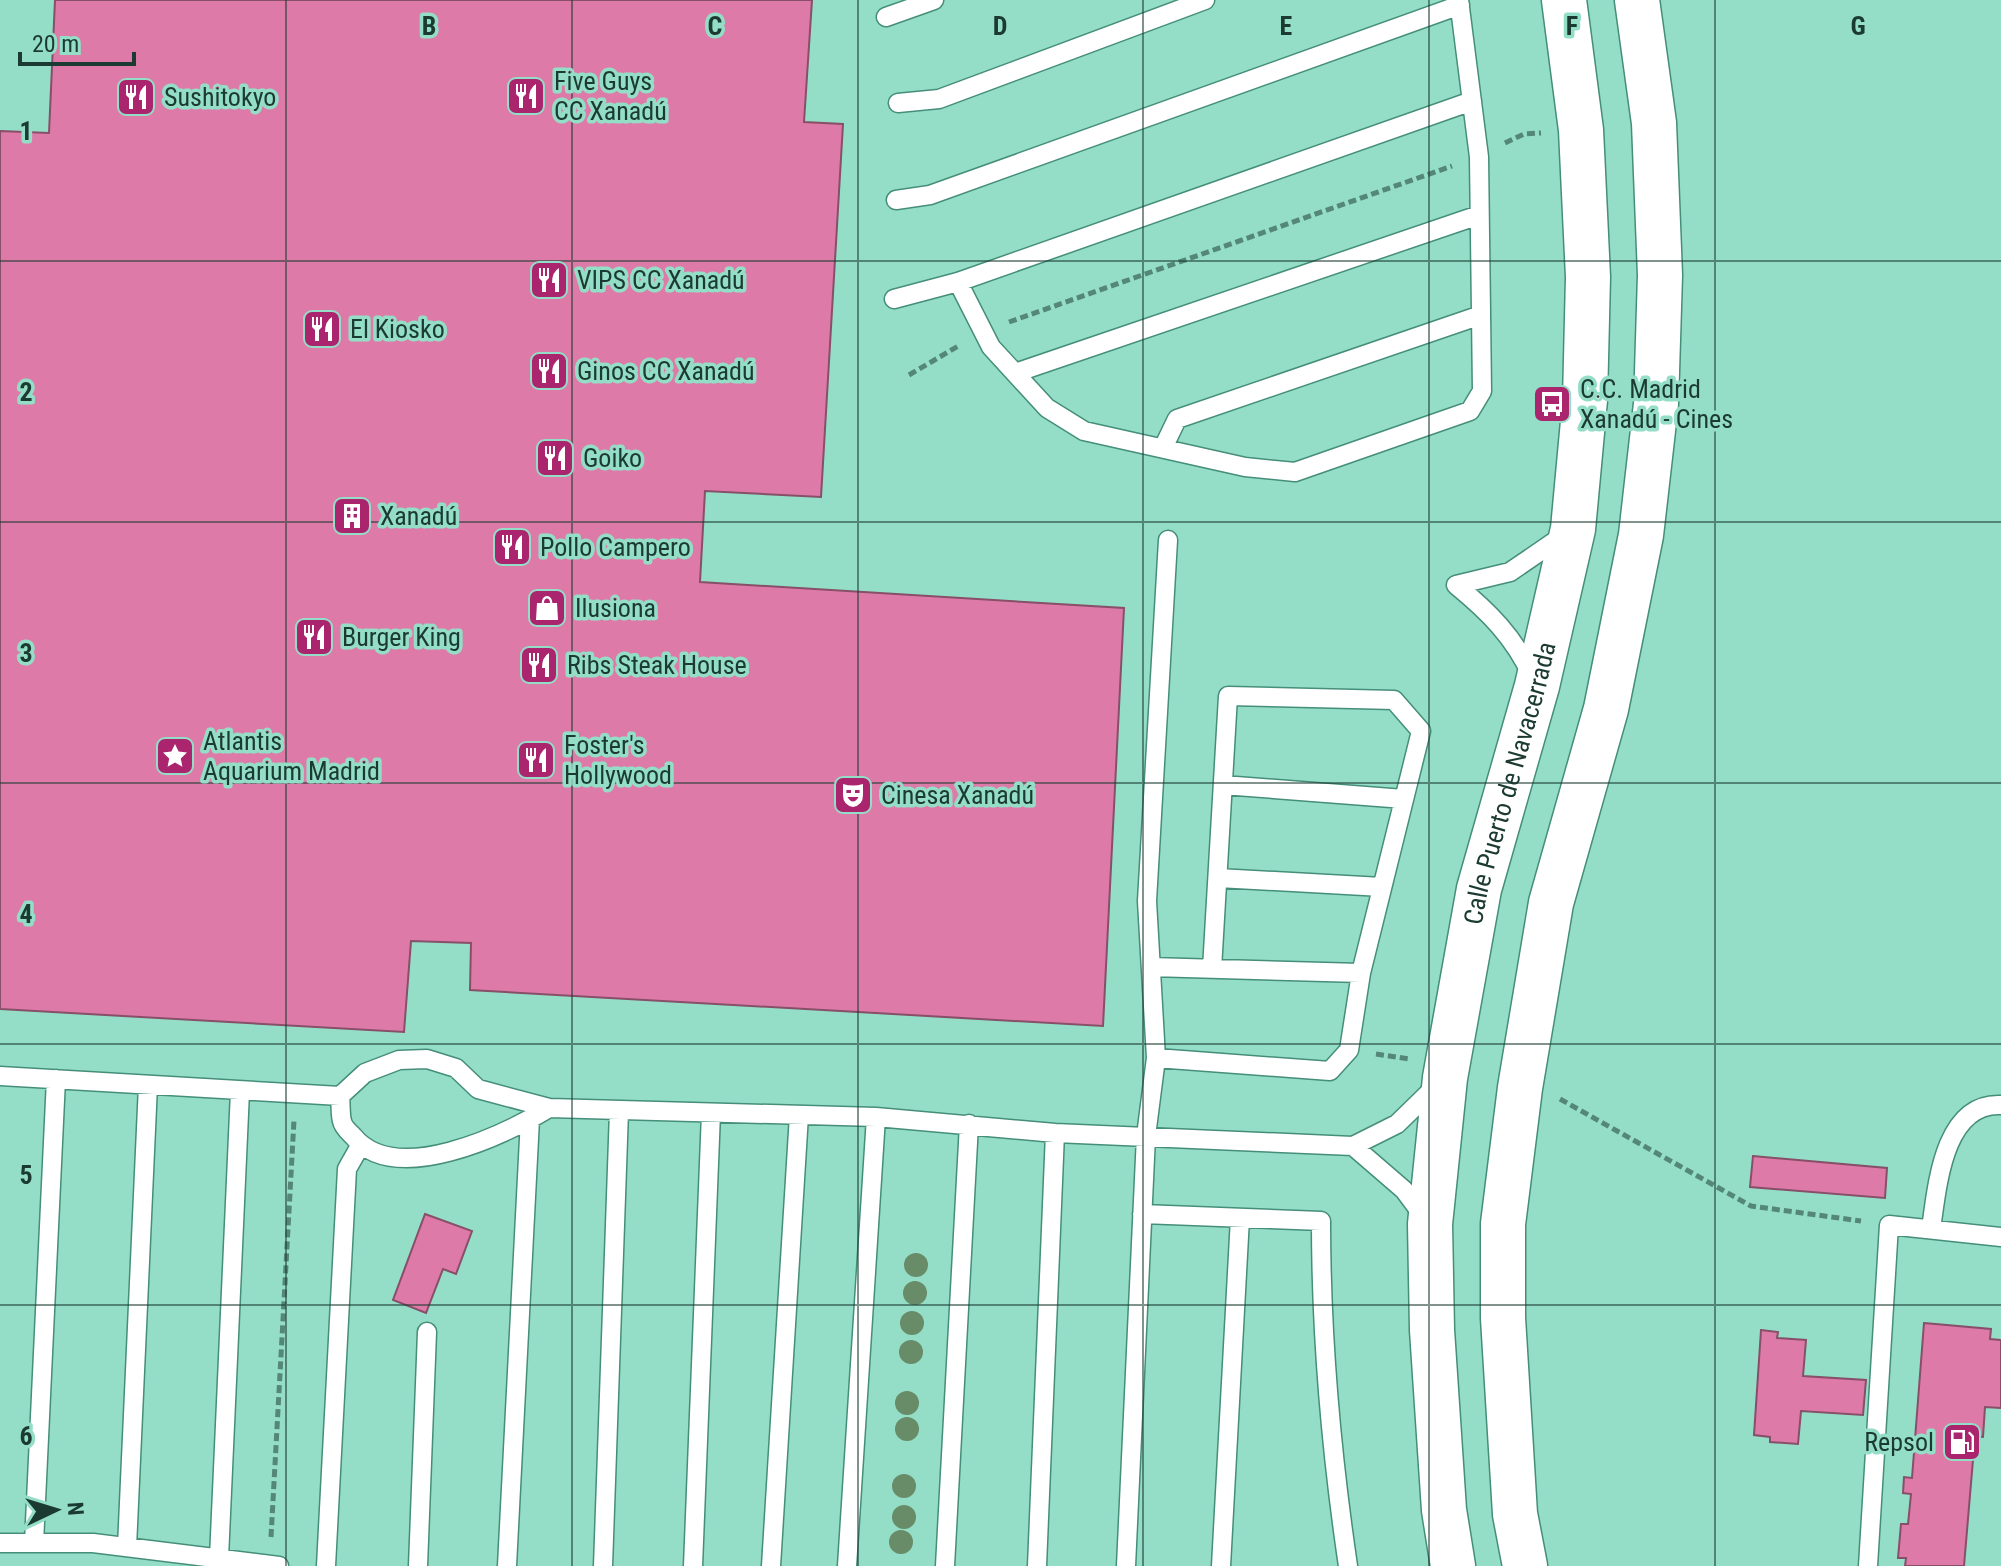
<svg xmlns="http://www.w3.org/2000/svg" width="2001" height="1566" viewBox="0 0 2001 1566" font-family="'Roboto Condensed',sans-serif">
<style>
.building{fill:#de7aa8;stroke:#874f68;stroke-width:2}
.lines{fill:none;stroke-linecap:round;stroke-linejoin:round}
.service-casing{stroke:#458e79;stroke-width:21}
.tertiary-casing{stroke:#458e79;stroke-width:47}
.path{stroke:#548777;stroke-width:5;stroke-dasharray:8 4;stroke-linecap:butt}
.service{stroke:#fff;stroke-width:18}
.tertiary{stroke:#fff;stroke-width:44}
.tree{fill:#688b68}
.grid{fill:none;stroke:#1b3a31;stroke-width:2;stroke-opacity:0.55}
.labels{text-anchor:middle;stroke-width:7;stroke-linejoin:round;paint-order:stroke}
.poi-label{font-size:26px;fill:#1b3a31;stroke:#94dec7;text-anchor:start}
.street-label{font-size:26px;fill:#1b3a31;stroke:#94dec7}
.grid-label{font-size:26px;text-anchor:middle;font-weight:bold;fill:#1b3a31;stroke:#94dec7;stroke-width:7;stroke-linejoin:round;paint-order:stroke}
</style>
<rect width="100%" height="100%" fill="#94dec7"/>
<path class="building" d="M55 0H812L804 122 843 124 821 497 705 491 700 582 1124 608 1103 1026 470 990 471 943 411 941 404 1032 0 1009V131L49 133Z
M1753 1156 1887 1168 1885 1198 1750 1187Z
M425 1214 472 1231 456 1274 443 1269 426 1313 393 1300Z
M1924 1323 1991 1329 1990 1339 2001 1340V1408L1985 1407 1983 1437 1975 1436 1964 1566H1905L1906 1558H1898L1901 1524H1908L1911 1494 1903 1493 1904 1477 1912 1478Z
M1761 1330 1778 1332 1777 1338 1806 1340 1803 1376 1866 1380 1863 1415 1801 1411 1798 1444 1770 1442V1437L1754 1435Z"/>
<g class="lines">
<g class="service-casing">
<path id="service" d="M886 17 934 0
M898 103 939 99 1205 0
M896 200 930 195 1460 5
M958 282 991 347 1047 408 1084 431 1245 467 1295 472 1470 411 1482 391 1479 157 1459 0
M894 299 958 282 1472 101
M1015 373 1479 215
M1163 448 1177 419 1481 315
M1456 585 1510 572 1564 535
M1456 585C1489 612 1514 637 1532 676
M1223 785 1404 799
M1218 878 1382 887
M1151 967 1361 973
M1156 1058 1330 1071 1349 1050 1361 973 1421 731 1394 700 1228 696 1212 969
M0 1076 340 1096
M549 1108C504 1135 395 1188 353 1136 349 1132 343 1127 342 1121 340 1114 341 1104 340 1096L365 1073 399 1060 427 1059 456 1068 478 1089 549 1108 876 1117 1055 1133 1353 1146 1397 1124 1437 1085
M1353 1146 1404 1190 1424 1217
M1142 1214 1321 1221C1321 1337 1331 1451 1348 1566
M1931 1229C1937 1188 1943 1102 2001 1105
M0 1543H93L279 1566
M34 1543 56 1079
M127 1547 148 1085
M219 1558 240 1091
M326 1566 347 1169 360 1146
M418 1566 427 1332
M507 1566 530 1119
M603 1566 619 1111
M693 1566 711 1113
M771 1566 799 1115
M847 1566 876 1117
M945 1566 969 1124
M1037 1566 1055 1133
M1126 1566 1146 1136 1156 1058 1147 901 1168 540
M1221 1566 1240 1218
M1868 1566 1889 1225 2001 1237"/>
</g>
<g class="tertiary-casing">
<g id="tertiary">
<path id="s1" d="M1453 1566 1444 1510 1432 1330 1430 1224 1445 1078 1479 889 1537 686 1573 529 1585 400 1588 277 1581 130 1564 0"/>
<path d="M1525 1566 1515 1514 1503 1318V1224L1520 1088 1551 903 1606 709 1641 535 1656 404 1660 275 1654 123 1637 0"/>
</g>
</g>
<path class="path" d="M1505 143 1524 134 1541 133
M1009 322 1452 166
M909 375 960 345
M1376 1054 1410 1059
M1560 1099 1751 1206 1861 1221
M271 1537 294 1120"/>
<use href="#service" class="service"/>
<use href="#tertiary" class="tertiary"/>
</g>
<g class="tree">
<circle cx="916" cy="1265" r="12"/>
<circle cx="915" cy="1293" r="12"/>
<circle cx="912" cy="1323" r="12"/>
<circle cx="911" cy="1352" r="12"/>
<circle cx="907" cy="1403" r="12"/>
<circle cx="907" cy="1429" r="12"/>
<circle cx="904" cy="1486" r="12"/>
<circle cx="904" cy="1517" r="12"/>
<circle cx="901" cy="1542" r="12"/>
</g>
<path class="grid" d="M286 0V1566M572 0V1566M858 0V1566M1143 0V1566M1429 0V1566M1715 0V1566M0 261H2001M0 522H2001M0 783H2001M0 1044H2001M0 1305H2001"/>
<defs>
<g id="restaurant-square" transform="scale(2)"><rect x="-9" y="-9" width="18" height="18" rx="4" fill="#aa256e" stroke="#94dec7"/><path d="M-5-6h1v4h1v-4h1v4h1v-4h1v5L-1.5 .5V6h-2V.5L-5-1ZM5-6V6H3V1.5H1.5Q1.5-4 5-6Z" fill="#fff"/></g>
<g id="bus-square" transform="scale(2)"><rect x="-9" y="-9" width="18" height="18" rx="4" fill="#aa256e" stroke="#94dec7"/><path d="M-5-6H5V4H4V6H2V4H-2V6H-4V4H-5ZM-3.5-4V0h7V-4ZM-3.5 1.2v1.5H-2V1.2ZM2 1.2v1.5H3.5V1.2Z" fill="#fff"/></g>
<g id="building-square" transform="scale(2)"><rect x="-9" y="-9" width="18" height="18" rx="4" fill="#aa256e" stroke="#94dec7"/><path d="M-4-6H4V6H1V3H-1V6H-4ZM-2.5-4.3h1.7v1.8h-1.7ZM.8-4.3h1.7v1.8H.8ZM-2.5-1h1.7V.8h-1.7ZM.8-1h1.7V.8H.8Z" fill="#fff"/></g>
<g id="shop-square" transform="scale(2)"><rect x="-9" y="-9" width="18" height="18" rx="4" fill="#aa256e" stroke="#94dec7"/><path d="M-5-2.5h2.3a2.7 3.5 0 0 1 5.4 0H5L5.5 6h-11ZM-1.5-2.5h3a1.5 2.3 0 0 0-3 0Z" fill="#fff"/></g>
<g id="sight-square" transform="scale(2)"><rect x="-9" y="-9" width="18" height="18" rx="4" fill="#aa256e" stroke="#94dec7"/><path d="M0-6L1.8-2.2L6-1.7L2.9 1.2L3.7 5.4L0 3.3L-3.7 5.4L-2.9 1.2L-6-1.7L-1.8-2.2Z" fill="#fff"/></g>
<g id="theatre-square" transform="scale(2)"><rect x="-9" y="-9" width="18" height="18" rx="4" fill="#aa256e" stroke="#94dec7"/><path d="M-5-5.5Q0-4 5-5.5V0Q5 5 0 6Q-5 5-5 0ZM-3.3-2.5H-1v1.5H-3.3ZM1-2.5H3.3v1.5H1ZM-2.8 1Q0 5.5 2.8 1Z" fill="#fff"/></g>
<g id="fuel-square" transform="scale(2)"><rect x="-9" y="-9" width="18" height="18" rx="4" fill="#aa256e" stroke="#94dec7"/><path d="M-5.5-6h7V0h2V4h1.3V-2.5L3-4.5l.8-.8L6-3V5H2.5V1h-1V6h-7ZM-4.2-4.7v3.2H.2V-4.7Z" fill="#fff"/></g>
</defs>
<g fill-rule="evenodd">
<use href="#restaurant-square" x="526" y="96"/>
<use href="#restaurant-square" x="136" y="97"/>
<use href="#restaurant-square" x="549" y="280"/>
<use href="#restaurant-square" x="322" y="329"/>
<use href="#restaurant-square" x="549" y="371"/>
<use href="#bus-square" x="1552" y="404"/>
<use href="#restaurant-square" x="555" y="458"/>
<use href="#building-square" x="352" y="516"/>
<use href="#restaurant-square" x="512" y="547"/>
<use href="#shop-square" x="547" y="608"/>
<use href="#restaurant-square" x="314" y="637"/>
<use href="#restaurant-square" x="539" y="665"/>
<use href="#sight-square" x="175" y="756"/>
<use href="#restaurant-square" x="536" y="760"/>
<use href="#theatre-square" x="853" y="795"/>
<use href="#fuel-square" x="1962" y="1442"/>
</g>
<g class="labels">
<g class="poi-label">
<text x="554" y="90">Five Guys<tspan x="554" dy="30">CC Xanadú</tspan></text>
<text x="164" y="106">Sushitokyo</text>
<text x="577" y="289">VIPS CC Xanadú</text>
<text x="350" y="338">El Kiosko</text>
<text x="577" y="380">Ginos CC Xanadú</text>
<text x="1580" y="398">C.C. Madrid<tspan x="1580" dy="30">Xanadú - Cines</tspan></text>
<text x="583" y="467">Goiko</text>
<text x="380" y="525">Xanadú</text>
<text x="540" y="556">Pollo Campero</text>
<text x="575" y="617">Ilusiona</text>
<text x="342" y="646">Burger King</text>
<text x="567" y="674">Ribs Steak House</text>
<text x="203" y="750">Atlantis<tspan x="203" dy="30">Aquarium Madrid</tspan></text>
<text x="564" y="754">Foster's<tspan x="564" dy="30">Hollywood</tspan></text>
<text x="881" y="804">Cinesa Xanadú</text>
<text x="1934" y="1451" text-anchor="end">Repsol</text>
</g>
<g class="street-label">
<text dy="9" stroke="none"><textPath href="#s1" startOffset="792">Calle Puerto de Navacerrada</textPath></text>
</g>
</g>
<g class="grid-label">
<text x="429" y="35">B</text>
<text x="715" y="35">C</text>
<text x="1000" y="35">D</text>
<text x="1286" y="35">E</text>
<text x="1572" y="35">F</text>
<text x="1858" y="35">G</text>
<text x="26" y="140">1</text>
<text x="26" y="401">2</text>
<text x="26" y="662">3</text>
<text x="26" y="923">4</text>
<text x="26" y="1184">5</text>
<text x="26" y="1445">6</text>
</g>
<g transform="translate(56 1510) rotate(86)" stroke="#94dec7" stroke-width="6" paint-order="stroke">
<path d="M0-6L14 30L0 20L-14 30Z" fill="#1b3a31"/>
<text y="-12" font-size="22" font-weight="bold" text-anchor="middle" fill="#1b3a31">N</text>
</g>
<path d="M20 52v12h114v-12" fill="none" stroke="#1b3a31" stroke-width="4"/>
<text x="32" y="52" font-size="24" fill="#1b3a31" stroke="#94dec7" stroke-width="6" paint-order="stroke">20 m</text>
</svg>
